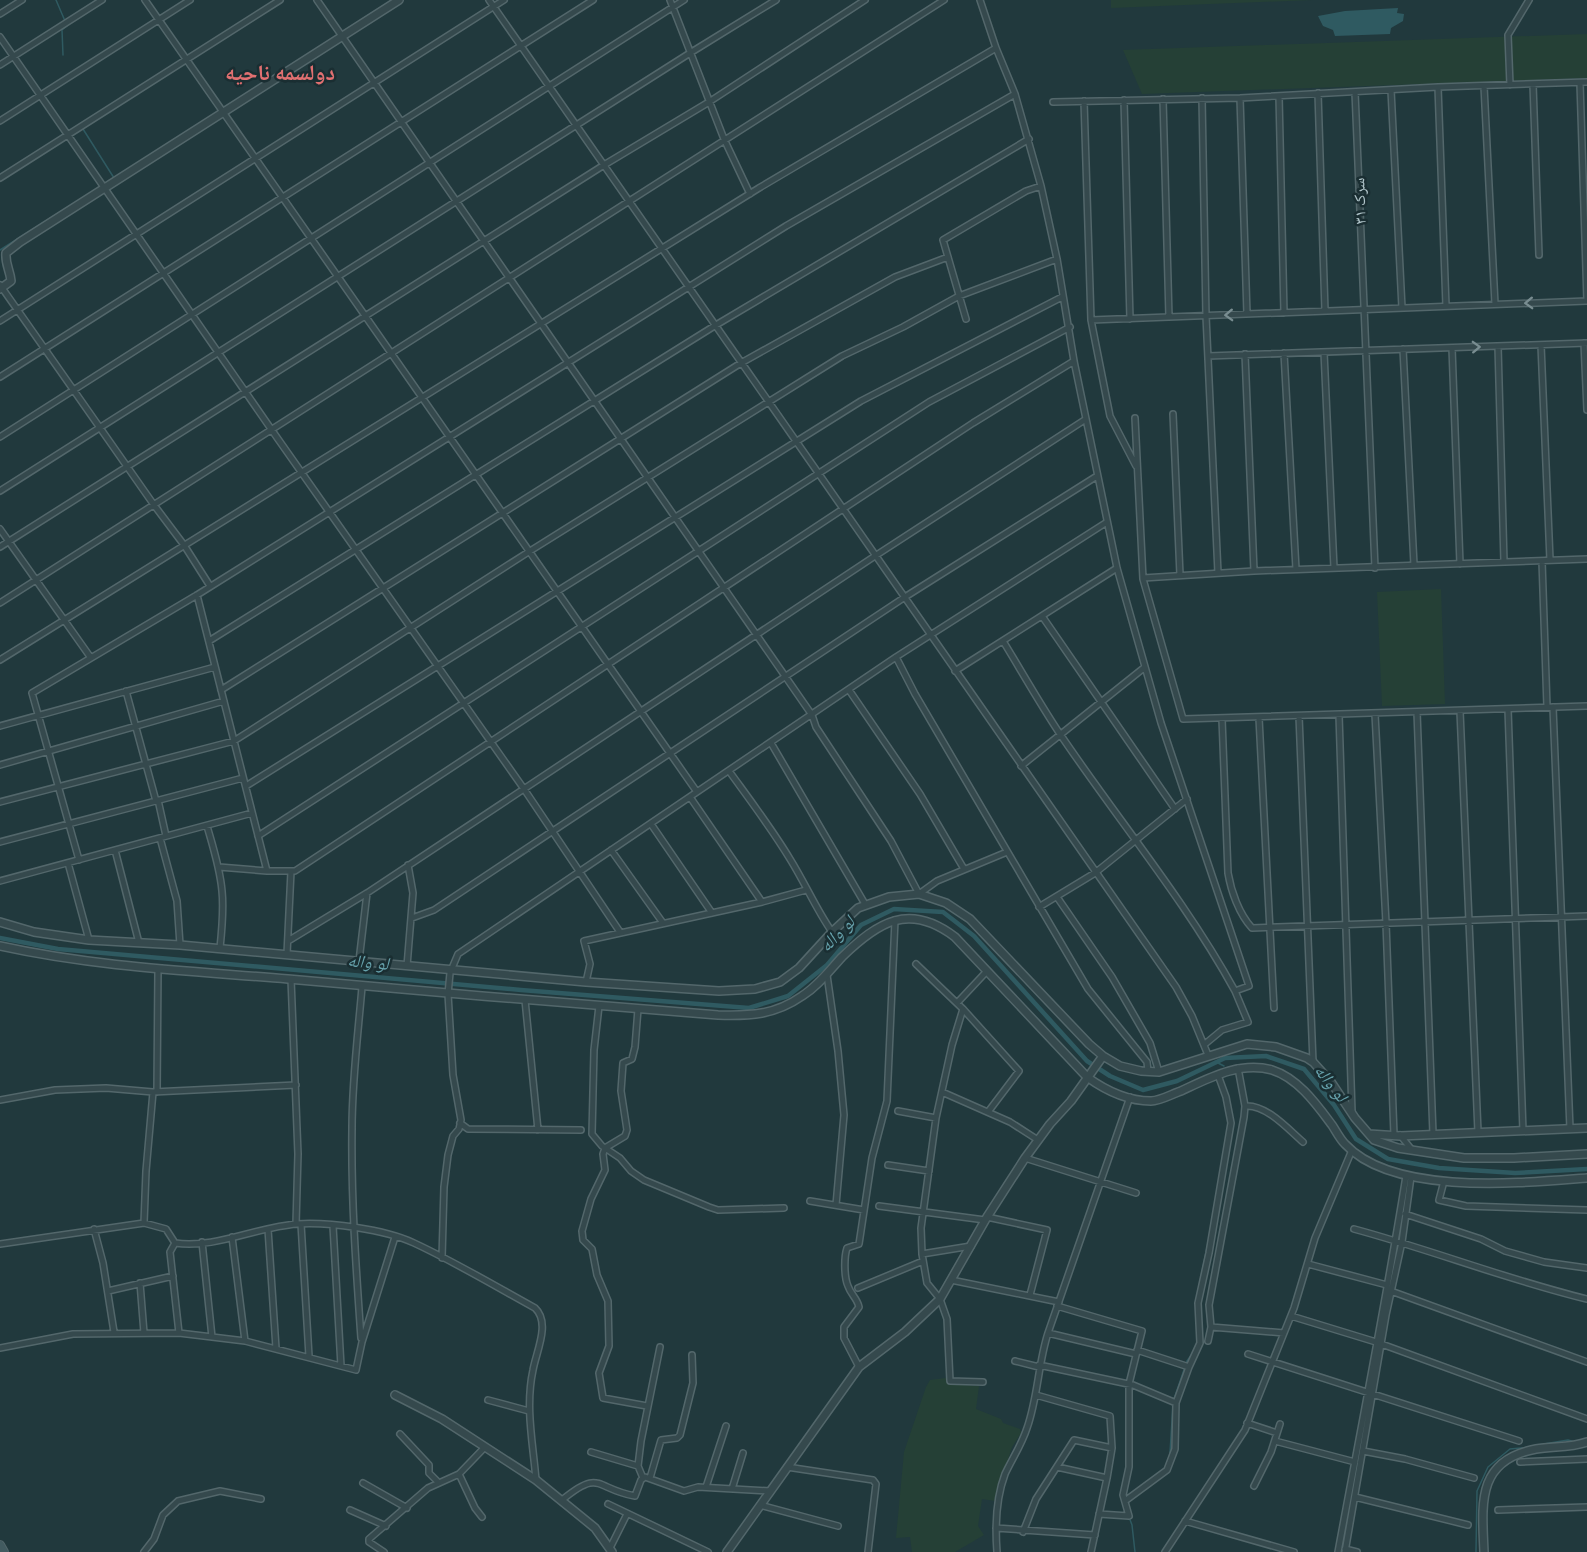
<svg xmlns="http://www.w3.org/2000/svg" width="1587" height="1552" viewBox="0 0 1587 1552" font-family="Figtree,'Noto Naskh Arabic',sans-serif">
<style>
.green{fill:#254036}
.water{fill:#2f5a61}
.lines{fill:none;stroke-linecap:round;stroke-linejoin:round}
.stream{stroke:#2f5a61;stroke-width:1.5}
.canal{stroke:#2f5a61;stroke-width:4.5}
.minor-casing{stroke:#53676b;stroke-width:8}
.tertiary-casing{stroke:#53676b;stroke-width:10}
.secondary-casing{stroke:#53676b;stroke-width:10}
.minor{stroke:#35494d;stroke-width:5}
.tertiary{stroke:#35494d;stroke-width:7}
.secondary{stroke:#425b60;stroke-width:8}
.oneway{stroke:#798d91}
.labels{text-anchor:middle;stroke-width:5;stroke-linejoin:round;paint-order:stroke}
.street-label{font-size:16px;fill:#b0c4c9;stroke:#1a2e32}
.water-label{font-size:18px;font-style:italic;fill:#66a1ab;stroke:#1a2e32}
.district-label{font-size:22px;font-weight:bold;fill:#e17071;stroke:#1a2e32}
</style>
<rect width="100%" height="100%" fill="#21393d"/>
<path class="green" d="M1111 0H1313L1111 8Z
M1587 34V78L1142 94 1123 50Z
M1441 589 1445 704 1382 706 1377 592Z
M946 1378 949 1384 979 1386 976 1409 1001 1419 1003 1423 1020 1429 1021 1433 1012 1447 995 1501 982 1499 978 1526 984 1535 955 1552H912L910 1537 896 1538 904 1452 926 1387 930 1380Z"/>
<path class="water" d="M1398 8 1397 13 1404 14 1403 21 1391 28 1390 34 1335 36 1333 30 1323 26 1318 16 1345 11Z"/>
<g class="lines">
<path class="stream" d="M56 0 65 21
M342 32 392 0
M63 55 62 30 67 26
M83 129 114 178
M0 250 76 202
M1216 1062 1224 1066
M1197 1296 1210 1233
M1174 1399 1187 1361 1192 1354
M1538 1445 1568 1440 1575 1442
M1170 1453 1173 1404
M1129 1517 1132 1525 1135 1552
M1476 1552 1477 1491 1488 1467 1510 1449 1531 1447"/>
<path class="canal" d="M0 938 58 949 521 990 749 1008 788 996 827 965 861 925 894 909 943 912 974 936 1087 1061 1110 1076 1143 1090 1177 1081 1225 1058 1266 1056 1304 1069 1334 1105 1356 1139 1388 1159 1439 1168 1515 1173 1587 1169"/>
<g class="minor-casing">
<path id="minor" d="M145 0 697 792
M317 0 812 715 816 727 891 841 919 894 937 881 1007 852
M489 0 1176 987 1192 1016 1208 1055
M670 0 724 139 750 194
M980 0 996 48 1015 94 1041 186 1057 259 1074 361 1117 568 1161 723 1249 986 1235 991 1248 1022 1222 1030 1205 1044
M0 14 22 0
M0 37 278 439 524 789 620 932
M0 65 102 0
M1580 83 1587 301
M1533 84 1539 255
M1510 85 1508 35 1529 0
M1484 86 1495 304
M1438 87 1446 306
M1391 90 1402 308
M1355 92 1375 568
M1318 93 1325 311
M1279 96 1284 313
M1202 98 1206 316 1218 573
M1240 98 1247 314
M1163 99 1169 317
M1124 100 1130 319
M1084 101 1091 320 1110 416 1136 466
M1053 102 1240 98 1438 87 1587 82
M0 121 190 0
M0 178 280 0
M0 285 154 505 184 545 210 586
M966 319 943 240 1026 191 1041 186
M1091 320 1587 301
M0 321 504 0
M1584 343 1587 410
M1541 345 1550 560
M1498 346 1504 562
M1452 348 1460 564
M1403 349 1414 565
M1324 352 1334 568
M1284 353 1296 569
M1245 354 1254 571
M1208 356 1587 343
M0 377 593 0
M1173 414 1180 575
M1135 418 1143 579 1183 719 1587 706
M0 437 684 0
M0 491 690 53 776 0
M0 529 91 658
M0 547 604 165 709 102 865 0
M1542 561 1547 707
M1143 578 1254 571 1587 559
M197 595 267 871
M0 603 944 0
M1042 616 1175 809
M209 641 716 325 1029 139
M1003 641C1022 672 1040 704 1060 734 1118 820 1185 900 1235 991
M896 657 915 694 1088 989 1147 1062 1148 1071
M0 660 759 188 996 48
M955 671 1117 568
M221 690 741 363 895 277 948 257
M849 690 920 794 964 869
M126 691 156 801
M1553 707 1570 1129
M1508 709 1523 1131
M1460 711 1478 1132
M1417 712 1433 1134
M1375 714 1386 923 1394 1135
M1339 715 1352 1112
M1299 716 1313 1062
M1259 718 1274 1008
M1222 719 1228 873C1231 891 1239 914 1252 928L1587 916
M0 726 215 667
M771 743 865 904
M0 765 224 701
M1021 766 1145 667
M729 771C750 800 772 829 790 859 805 883 816 909 832 932
M246 786 861 401 1062 297
M690 797 762 902
M158 800 166 836
M0 802 234 741 530 551 842 356 903 327 959 296 1057 259
M651 824 712 913
M207 826C213 847 220 868 222 891 224 910 222 929 220 948
M258 836 929 402 1070 327
M160 838 177 901 180 945
M0 842 243 778
M115 850 139 943
M611 850 663 923
M79 860 32 693 197 595 786 226 1015 94
M68 863 89 940
M219 867 267 871H295L973 423 1074 361
M0 881 252 813
M1057 897 1112 977 1150 1043 1159 1072
M1039 907 1095 873 1187 799
M412 918 434 910 905 597 1097 476
M288 941 367 893 875 556 1086 419
M287 954 291 871
M359 961 367 893
M916 964 963 1009 1019 1071 988 1112
M407 966 413 893 408 865
M827 975 838 1051 844 1115 836 1205
M291 979 298 1154 296 1224
M586 982 590 964 584 941 762 902 806 890
M525 1000 538 1130
M957 1003 987 971
M599 1006 594 1050 592 1134 602 1146 620 1158 631 1171 644 1180 709 1207 718 1210 784 1208
M638 1009 635 1047 632 1059 623 1063 621 1091 627 1130 625 1136 605 1148 603 1154 605 1170 591 1199 582 1231 583 1240 592 1249 597 1275 608 1301 609 1346 599 1373 603 1398 647 1406
M963 1009 952 1045 936 1118 921 1228 922 1254 927 1283 940 1299 947 1319 950 1381 983 1382
M157 1092 158 969
M942 1092 1010 1122 1038 1140
M0 1100 55 1090 106 1088 153 1092 296 1085
M1245 1106C1266 1104 1288 1129 1303 1142
M898 1111 936 1118
M460 1123 468 1129 581 1130
M1400 1135 1412 1150
M1025 1158 1136 1193
M888 1165 929 1171
M1444 1181 1439 1200 1466 1206 1587 1210
M810 1201 864 1210
M879 1206 985 1220
M1405 1214 1481 1239 1505 1251 1544 1262 1587 1268
M987 1217 1047 1230 1030 1295
M144 1223 146 1171 153 1092
M301 1224 309 1356
M333 1226 341 1366
M94 1229 103 1263 114 1332
M268 1229 276 1348
M1354 1229C1432 1250 1508 1280 1587 1299
M232 1237 245 1341
M202 1242 212 1337
M175 1243 170 1252 179 1333
M0 1244 144 1223 166 1229 175 1243C215 1249 256 1227 297 1224 329 1222 384 1229 414 1243 455 1262 495 1286 535 1308 551 1323 536 1352 533 1370 525 1407 533 1443 536 1480
M922 1254 971 1246
M442 1258 444 1187 448 1155 453 1136 459 1129 461 1120 453 1075 448 994 450 973 458 954 896 657 1107 522
M1308 1264 1387 1285
M951 1280 1059 1302
M140 1283 144 1333
M858 1288 923 1261
M1388 1290 1587 1362
M108 1291 173 1276
M1057 1306 1142 1331 1129 1384V1467L1123 1495 1129 1516 1099 1514
M1291 1316 1376 1342 1587 1419
M1211 1327 1284 1333
M1048 1333 1136 1354
M361 1338C356 1268 351 1198 352 1128 352 1081 358 1034 362 987
M1208 1341 1211 1327 1209 1305 1244 1117 1245 1106 1238 1068
M0 1348 73 1334 179 1333 245 1341 356 1370 362 1342 395 1237
M1137 1350 1189 1367
M1248 1354 1519 1441
M1015 1361 1039 1367
M1039 1365 1133 1385 1176 1403
M859 1367 844 1338V1327L859 1307C857 1298 851 1295 848 1286 844 1277 844 1257 847 1248L859 1244 872 1158 887 1101 895 920
M1036 1395 1110 1416 1112 1448 1107 1478 1091 1552
M488 1400 529 1411
M1247 1423 1277 1433
M400 1434 429 1465V1473L438 1482
M1275 1441 1355 1462
M1363 1451 1405 1459 1474 1478
M591 1452 638 1466
M1520 1462 1587 1459
M787 1467 873 1480 876 1484 868 1552
M1057 1467 1107 1478
M459 1474 475 1508 482 1517
M643 1478 638 1466 641 1441 660 1347
M650 1478 661 1440 677 1438 680 1435 693 1383 692 1355
M363 1483 407 1508
M1254 1486 1271 1452 1280 1424
M706 1487 726 1426
M732 1489 743 1453
M1355 1497 1468 1525
M562 1500C601 1468 595 1489 635 1496L641 1480 645 1477 684 1491 698 1487 770 1491
M1125 1501 1167 1470 1175 1449 1176 1403 1189 1367 1200 1343 1198 1303 1209 1253 1231 1123 1226 1097 1218 1075
M608 1504 708 1552
M760 1505 838 1526
M350 1510 386 1526
M1498 1510 1587 1507
M1185 1521 1294 1552
M996 1528 1095 1535
M1023 1532 1036 1499 1074 1440 1112 1448
M610 1548 627 1514
M1345 1549 1357 1552
M144 1552 154 1539 163 1515 178 1501 220 1491 261 1499
M384 1552 369 1542V1539L428 1488 459 1474 485 1447
M997 1552C995 1526 996 1498 1005 1474 1012 1459 1022 1444 1027 1428 1038 1397 1038 1364 1048 1333L1130 1097
M1165 1552 1245 1430 1294 1308 1315 1238 1352 1150
M1338 1552C1361 1427 1386 1301 1406 1176
M1345 1552 1386 1315 1402 1242 1411 1177"/>
</g>
<g class="tertiary-casing">
<path id="tertiary" d="M0 289 11 281C10 270 5 264 6 253L20 242 399 0
M0 922 34 932 89 940 180 945 586 982 719 991 755 989 780 982 799 968 832 932 858 908 889 897 919 894 946 903 970 919 1089 1044 1103 1056 1120 1066 1141 1071 1159 1072 1247 1044 1276 1047 1307 1058 1313 1062 1331 1082 1355 1118 1374 1140 1398 1148 1464 1158H1514L1587 1154
M0 946C95 967 192 971 288 979 431 992 575 1004 718 1015 750 1016 775 1015 802 996 818 986 829 971 842 957 878 922 909 902 955 937L1087 1077C1105 1090 1128 1101 1151 1101 1160 1101 1172 1094 1181 1091 1209 1078 1240 1061 1272 1070 1298 1078 1317 1105 1332 1125 1336 1131 1340 1139 1345 1144 1393 1196 1521 1183 1587 1178
M1369 1134 1400 1136 1587 1128
M395 1395 442 1419 536 1480 595 1528 612 1552
M727 1552 859 1367 905 1332 940 1299 987 1217 1025 1158 1050 1124 1071 1101 1103 1056
M1484 1552C1482 1504 1476 1460 1536 1449 1553 1446 1571 1448 1587 1442"/>
</g>
<g class="secondary-casing">
<path id="secondary" d="M0 1545 4 1552"/>
</g>
<use href="#minor" class="minor"/>
<use href="#tertiary" class="tertiary"/>
<use href="#secondary" class="secondary"/>
</g>
<defs><path id="oneway-chevron" d="M-2-3.5L2.5 0L-2 3.5" fill="none" stroke-width="1.6" stroke-linecap="round" stroke-linejoin="round" transform="scale(1.5)"/></defs>
<g class="oneway">
<use href="#oneway-chevron" transform="translate(1529 303) rotate(178)"/>
<use href="#oneway-chevron" transform="translate(1229 315) rotate(178)"/>
<use href="#oneway-chevron" transform="translate(1476 347) rotate(-2)"/>
</g>
<g class="labels">
<g class="street-label">
<text transform="translate(1359 201) rotate(-92)" y="6">سرک ۳۱</text>
</g>
<g class="water-label">
<text transform="translate(837 934) rotate(-46)" y="6">لو واله</text>
<text transform="translate(368 962) rotate(5)" y="6">لو واله</text>
<text transform="translate(1331 1083) rotate(52)" y="6">لو واله</text>
</g>
<g class="district-label">
<text x="280" y="80">دولسمه ناحیه</text>
</g>
</g>
</svg>
